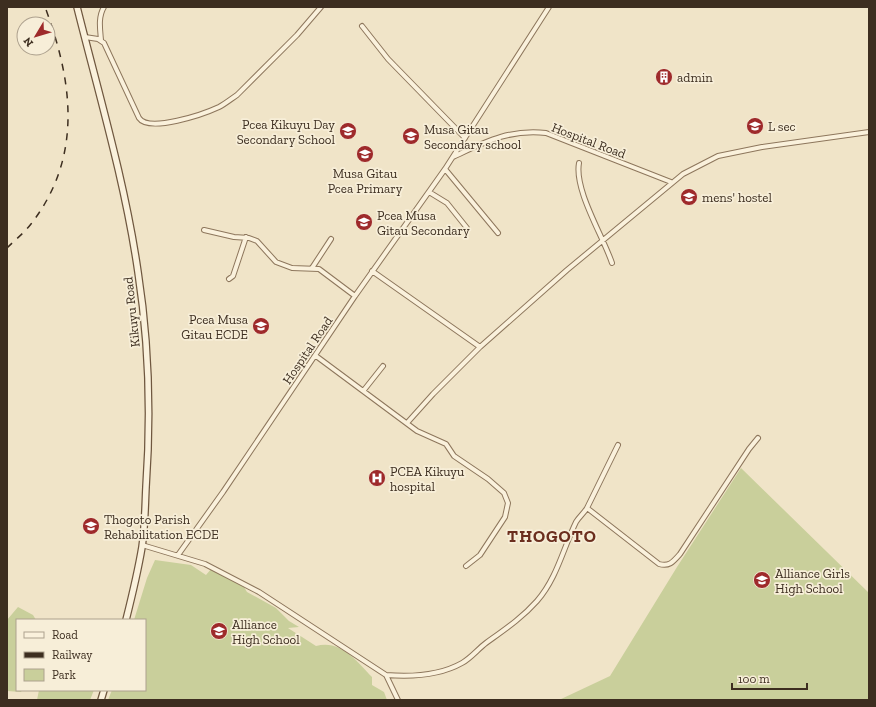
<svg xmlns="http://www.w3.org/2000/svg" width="876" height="707" viewBox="0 0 876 707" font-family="'Zilla Slab',serif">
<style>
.green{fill:#c9cf9b}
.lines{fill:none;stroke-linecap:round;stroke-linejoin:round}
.minor-casing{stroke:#8d765c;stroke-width:6}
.secondary-casing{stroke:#6f573f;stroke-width:8}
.minor{stroke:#faf1dc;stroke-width:4}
.secondary{stroke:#faf1dc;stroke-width:5.5}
.rail{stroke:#3d2e20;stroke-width:1.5;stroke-dasharray:7 7;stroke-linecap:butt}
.labels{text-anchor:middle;stroke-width:3.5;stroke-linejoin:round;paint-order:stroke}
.poi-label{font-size:13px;fill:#3d2e20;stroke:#f7eed8;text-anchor:start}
.street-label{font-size:13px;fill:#3d2e20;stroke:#f7eed8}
.district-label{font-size:17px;font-weight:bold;letter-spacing:1px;fill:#6b2e1e;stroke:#f7eed8}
</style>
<rect width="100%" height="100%" fill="#f0e4c8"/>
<path class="green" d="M741 468 869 593V700H559L610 676 677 567Z
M155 560 191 565 206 575 211 569 244 587 247 592 276 608 289 621 299 627 288 628 316 646C340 639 357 661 372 677V685L384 692 387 700H108L112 690H145V620H134L147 578Z
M18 607 33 615 36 620H17V690H22L21 692 7 691V620Z
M39 690H94L90 700H37Z"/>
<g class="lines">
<g class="minor-casing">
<path id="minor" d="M362 26 388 59 465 138
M85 37 98 39 104 43 139 118C149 133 204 114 219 107 225 104 231 99 237 95L297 35 321 7
M101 40C100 29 98 17 104 7
M453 157C485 142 509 129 546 133L671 182
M579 163C574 190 603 236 612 263
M445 169 498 233
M429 192 447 203 467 228
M204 230 234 237 249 238 257 241 276 262 292 268 319 269 355 296
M312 268 331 239
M372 271 480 347
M229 279 233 276 246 237
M316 356 417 431 446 444 454 456 488 479 504 493 508 503 505 517 480 555 466 566
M364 390 383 366
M407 423 433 394 480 347 567 270 683 174 718 156 762 147 869 132
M618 445 587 508 659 564C669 567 673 562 680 554L749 449 758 438
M142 545 205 564 259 592 386 675 398 700
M178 555 223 492 355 296 445 169 549 7
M386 675C411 677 439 676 462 663 471 658 478 649 486 643 504 630 522 618 537 601 557 578 563 549 576 522 579 517 584 513 587 508"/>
</g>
<g class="secondary-casing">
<path id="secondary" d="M77 7C99 95 125 182 138 272 149 343 151 416 146 487 145 507 145 527 142 547 138 571 132 596 126 620
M101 700 104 690"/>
</g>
<use href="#minor" class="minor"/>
<use href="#secondary" class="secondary"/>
<path class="rail" d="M7 248C15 240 24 233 31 224 83 157 73 82 45 7"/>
</g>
<defs>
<g id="building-disc" transform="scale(0.9)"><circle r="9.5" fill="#9e2a2b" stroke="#f7eed8"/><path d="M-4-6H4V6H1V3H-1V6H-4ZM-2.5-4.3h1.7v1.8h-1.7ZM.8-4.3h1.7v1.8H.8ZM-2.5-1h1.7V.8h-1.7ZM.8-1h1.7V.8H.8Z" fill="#fff"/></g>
<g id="school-disc" transform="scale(0.9)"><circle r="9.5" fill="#9e2a2b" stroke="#f7eed8"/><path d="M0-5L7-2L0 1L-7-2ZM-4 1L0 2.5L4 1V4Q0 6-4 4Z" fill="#fff"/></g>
<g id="hospital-disc" transform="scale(0.9)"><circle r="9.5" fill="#9e2a2b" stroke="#f7eed8"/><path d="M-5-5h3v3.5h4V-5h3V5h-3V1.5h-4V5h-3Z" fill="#fff"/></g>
</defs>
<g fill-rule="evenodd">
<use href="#building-disc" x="664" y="77"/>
<use href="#school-disc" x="755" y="126"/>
<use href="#school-disc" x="348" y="131"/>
<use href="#school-disc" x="411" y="136"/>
<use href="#school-disc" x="365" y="154"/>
<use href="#school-disc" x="689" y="197"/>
<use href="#school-disc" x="364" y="222"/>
<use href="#school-disc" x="261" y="326"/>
<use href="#hospital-disc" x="377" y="478"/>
<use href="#school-disc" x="91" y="526"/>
<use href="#school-disc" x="762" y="580"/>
<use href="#school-disc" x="219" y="631"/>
</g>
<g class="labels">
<g class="poi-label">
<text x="677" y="82">admin</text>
<text x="335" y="129" text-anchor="end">Pcea Kikuyu Day<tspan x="335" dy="15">Secondary School</tspan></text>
<text x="768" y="131">L sec</text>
<text x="424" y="134">Musa Gitau<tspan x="424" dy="15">Secondary school</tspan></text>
<text x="365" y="178" text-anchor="middle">Musa Gitau<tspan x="365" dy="15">Pcea Primary</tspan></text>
<text x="702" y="202">mens' hostel</text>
<text x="377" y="220">Pcea Musa<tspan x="377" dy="15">Gitau Secondary</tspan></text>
<text x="248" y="324" text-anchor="end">Pcea Musa<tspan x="248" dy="15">Gitau ECDE</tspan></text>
<text x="390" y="476">PCEA Kikuyu<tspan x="390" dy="15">hospital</tspan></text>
<text x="104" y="524">Thogoto Parish<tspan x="104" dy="15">Rehabilitation ECDE</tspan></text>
<text x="775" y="578">Alliance Girls<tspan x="775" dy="15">High School</tspan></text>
<text x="232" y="629">Alliance<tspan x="232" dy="15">High School</tspan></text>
</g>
<g class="street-label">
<text transform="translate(589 140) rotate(21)" y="5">Hospital Road</text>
<text transform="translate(131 312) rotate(-96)" y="5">Kikuyu Road</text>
<text transform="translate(307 350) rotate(-56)" y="5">Hospital Road</text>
</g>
<g class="district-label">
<text x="552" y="542">THOGOTO</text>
</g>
</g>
<rect width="876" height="707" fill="none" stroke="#3d2e20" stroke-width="16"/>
<rect x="16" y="619" width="130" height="72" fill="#f7eed8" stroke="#ada18e"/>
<rect x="24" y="632" width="20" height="6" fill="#faf1dc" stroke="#ada18e"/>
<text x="52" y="639" font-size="12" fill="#3d2e20">Road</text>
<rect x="24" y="652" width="20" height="6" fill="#3d2e20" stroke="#ada18e"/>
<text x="52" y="659" font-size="12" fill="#3d2e20">Railway</text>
<rect x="24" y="669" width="20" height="12" fill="#c9cf9b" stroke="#ada18e"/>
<text x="52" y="679" font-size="12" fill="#3d2e20">Park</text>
<g transform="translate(36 36) rotate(232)"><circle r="19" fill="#f7eed8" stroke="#ada18e"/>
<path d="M0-3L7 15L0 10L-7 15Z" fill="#9e2a2b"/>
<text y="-6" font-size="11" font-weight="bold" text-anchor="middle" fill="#3d2e20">N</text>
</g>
<path d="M732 683v6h75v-6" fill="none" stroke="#3d2e20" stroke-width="2"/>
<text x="738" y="683" font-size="12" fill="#3d2e20" stroke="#f7eed8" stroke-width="3" paint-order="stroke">100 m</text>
</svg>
